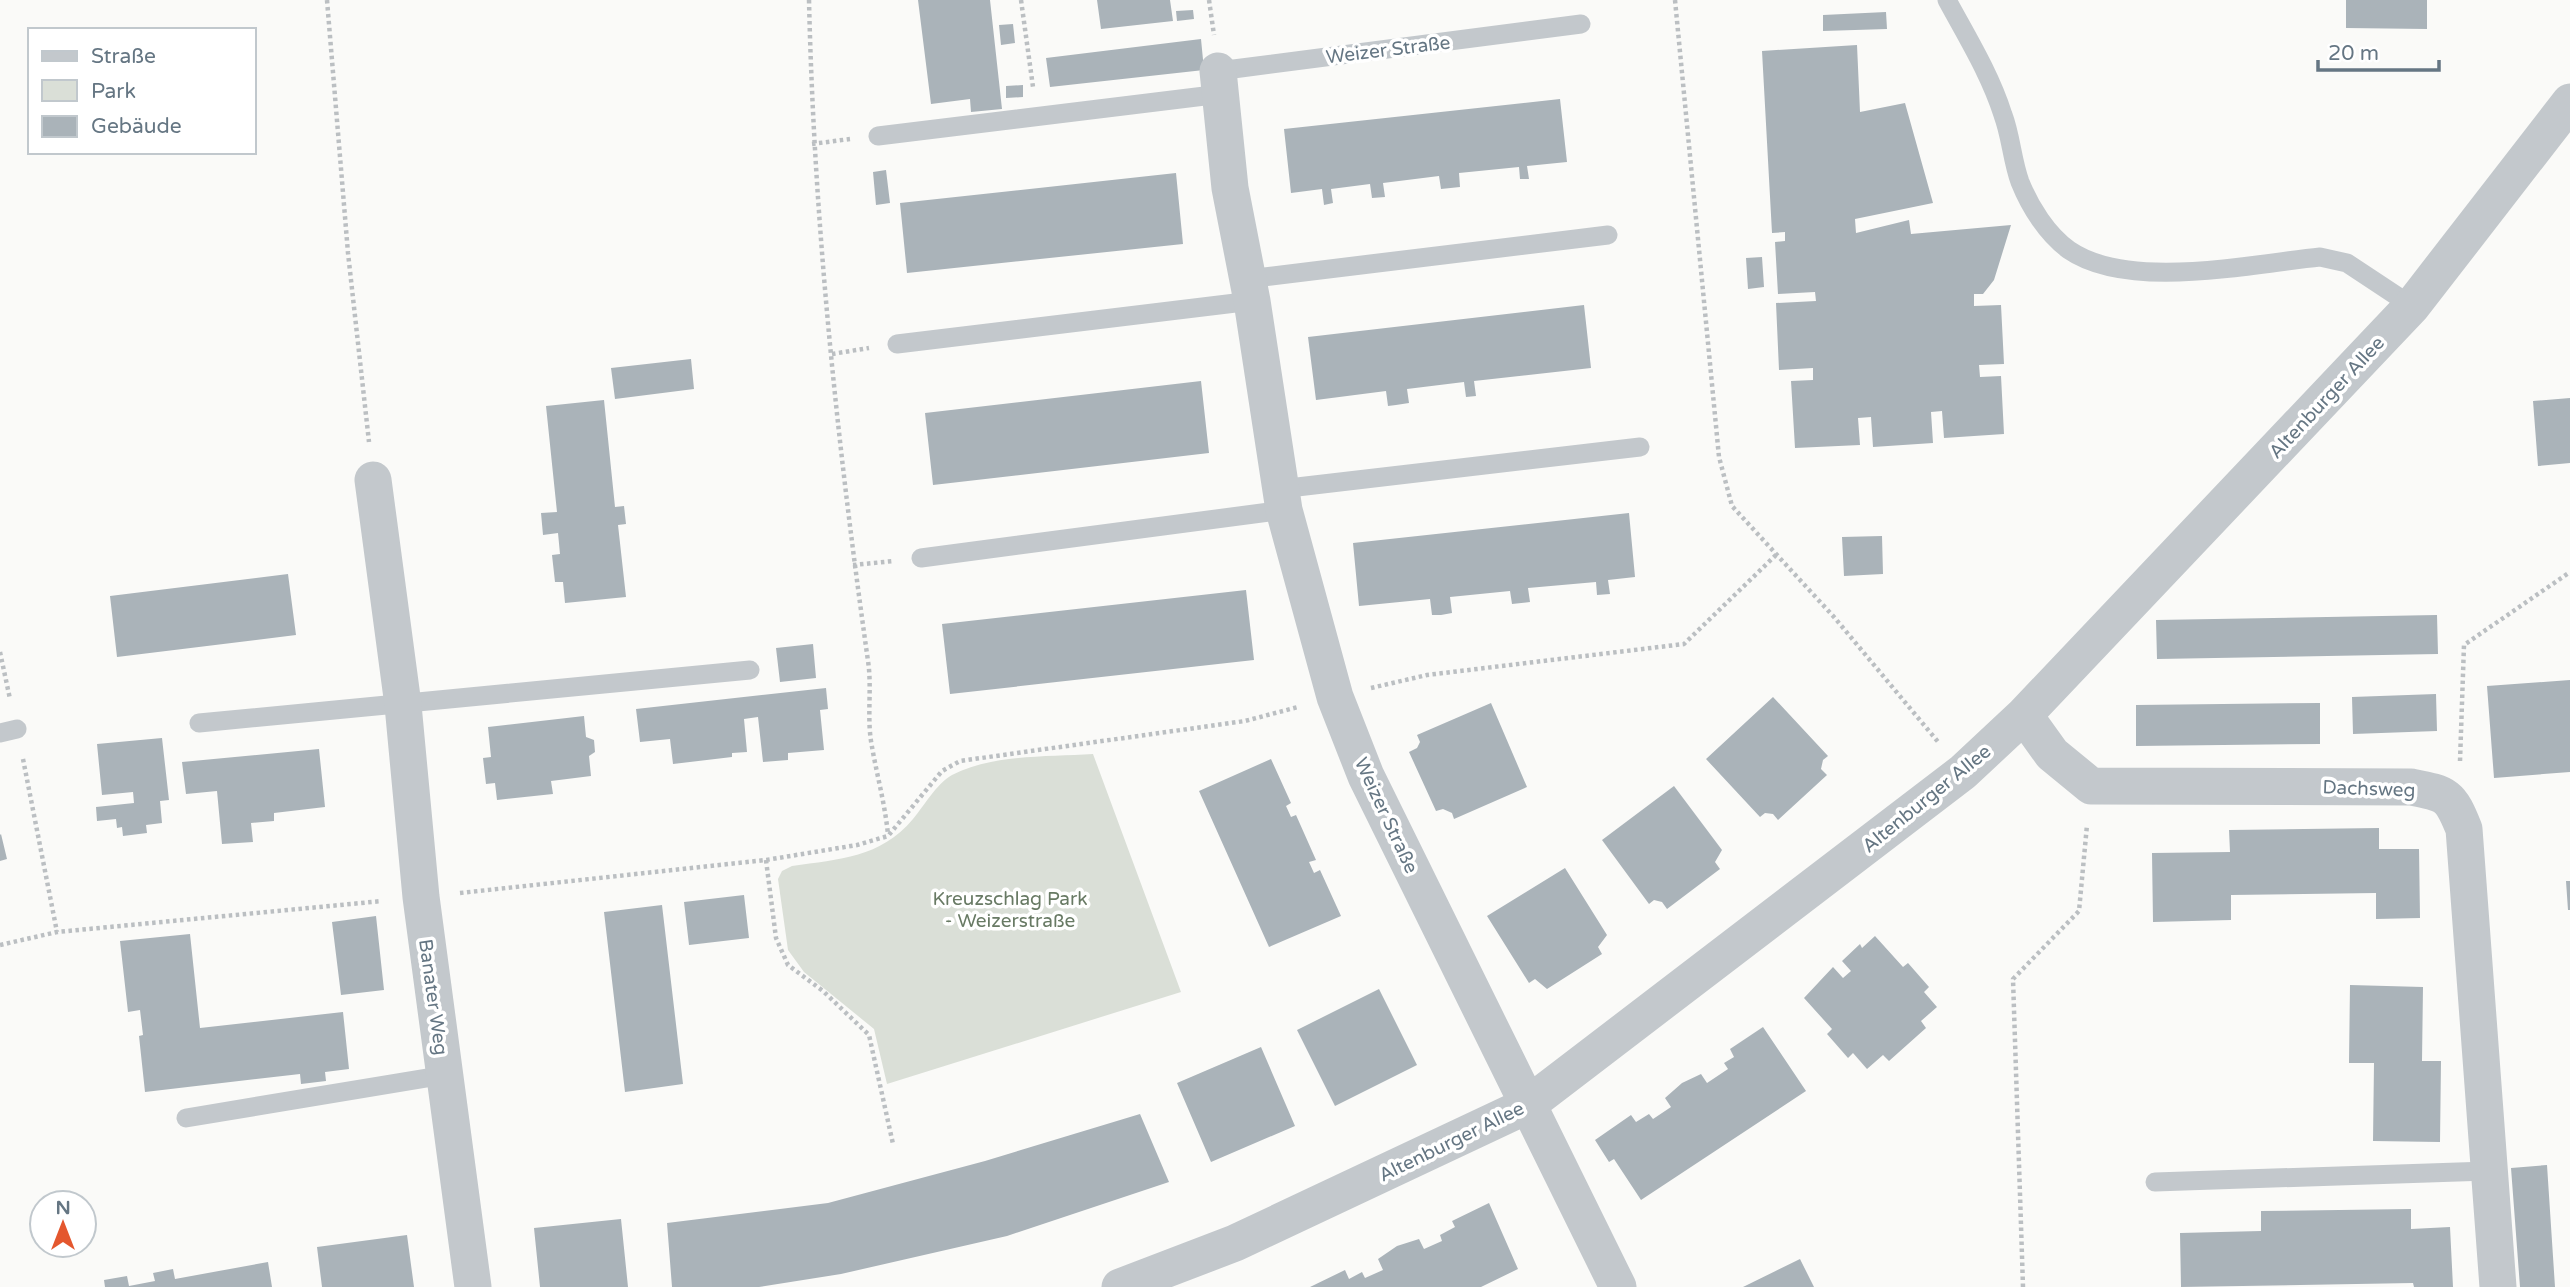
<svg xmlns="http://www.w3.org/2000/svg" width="2570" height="1287" viewBox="0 0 2570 1287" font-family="'Varela Round',sans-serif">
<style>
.green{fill:#dadfd7}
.building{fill:#aab3b9}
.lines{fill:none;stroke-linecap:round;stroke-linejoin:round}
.path{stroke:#bbbfc2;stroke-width:4.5;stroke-dasharray:3.5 3.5;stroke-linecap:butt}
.service{stroke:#c3c8cc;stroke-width:19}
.minor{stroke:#c3c8cc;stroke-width:37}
.labels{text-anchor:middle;stroke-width:7;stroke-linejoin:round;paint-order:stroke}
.street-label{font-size:19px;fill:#657683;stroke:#fff}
.park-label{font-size:19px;fill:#687a64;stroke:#fff}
</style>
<rect width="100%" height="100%" fill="#fafaf8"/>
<path class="green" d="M1093 754 1181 992 887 1084 874 1029 804 972 788 950 778 879 782 871 792 866C840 859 880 858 913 819 924 806 937 783 952 775 993 754 1048 757 1093 754Z"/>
<path class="building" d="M918 0H990L1002 109 971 112 970 99 931 104Z
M1097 0H1170L1173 21 1101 29Z
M2346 0H2427V29L2346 28Z
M1193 10 1194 19 1177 21 1176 11Z
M1886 12 1887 29 1823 31V15Z
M1013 24 1015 43 1001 45 999 25Z
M1201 39 1204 70 1050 87 1046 58Z
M1857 45 1860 112 1905 103 1933 203 1855 219 1856 233 1909 220 1911 234 2011 225 1994 280 1983 294H1974V306L2001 305 2004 364 1979 365 1980 377 2001 376 2004 434 1944 438 1942 411 1931 412 1933 443 1873 447 1871 417 1858 418 1860 445 1795 448 1791 381 1813 380V368L1779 370 1776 303 1816 301 1815 292 1778 294 1775 242 1785 241V232L1772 233 1762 51Z
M1023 85V97L1006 98V86Z
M1560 99 1567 162 1527 166 1529 179H1520L1519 167 1459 173 1460 187 1441 189 1439 176 1383 183 1385 197 1372 198 1370 184 1331 189 1333 203 1324 205 1322 189 1291 193 1284 129Z
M886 170 890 203 876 205 873 172Z
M1176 173 1183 244 907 273 900 203Z
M1762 257 1764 287 1748 289 1746 258Z
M1584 305 1591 368 1474 381 1476 396 1466 397 1464 382 1407 389 1409 403 1396 405 1388 406 1386 391 1316 400 1308 337Z
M691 359 694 389 615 399 611 368Z
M1201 381 1209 453 933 485 925 413Z
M2570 398V463L2538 466 2533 401Z
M604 400 615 507 624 506 626 524 618 525 626 597 565 603 563 582H555L552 555 560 554 558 533 543 535 541 513 557 512 546 406Z
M1629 513 1635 577 1608 580 1610 594 1597 595 1596 582 1528 588 1530 602 1512 604 1510 591 1450 597 1452 613 1441 615H1432L1430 599 1359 606 1353 543Z
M1882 536 1883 574 1844 576 1842 537Z
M288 574 296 635 117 657 110 596Z
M1246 590 1254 660 950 694 942 624Z
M2437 615 2438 654 2157 659 2156 620Z
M813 644 816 678 780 682 776 648Z
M2570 680V772L2494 778 2487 686Z
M826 688 828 709 820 710 824 750 788 753V760L763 762 758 717 744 719 747 752 732 753V757L673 764 670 739 640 742 636 709Z
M2436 694 2437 731 2353 734 2352 697Z
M1773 697 1828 756 1823 760 1821 769 1827 775 1778 820 1773 814 1765 813 1760 817 1706 759Z
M1491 703 1527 787 1454 819 1452 813 1443 809 1436 811 1409 752 1417 748 1420 742 1417 735Z
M2320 703V744L2136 746V705Z
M584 716 586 737 594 740 595 752 589 756 591 776 551 781 553 794 497 800 495 783 486 784 483 758 491 757 488 727Z
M162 738 169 800 160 801 162 823 146 825 147 833 123 836 122 827 117 828 116 819 97 821 96 807 134 803 133 792 102 795 97 744Z
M319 749 325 807 274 813V821L251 823 253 842 222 844 217 791 186 794 182 762Z
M1271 759 1291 803 1286 806 1291 817 1296 815 1316 860 1309 862 1314 873 1320 870 1341 916 1269 947 1199 791Z
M1674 786 1722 850 1715 862 1720 869 1667 909 1662 902 1654 900 1649 904 1602 840Z
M2379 828V849H2419L2420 918 2376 919V893L2231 895V920L2153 922 2152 853 2230 852 2229 830Z
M1 834 7 859 0 861V835Z
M1565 868 1607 935 1598 947 1602 954 1547 989 1535 979 1529 983 1487 916Z
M2566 881H2570V910H2568Z
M744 895 749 938 689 945 684 902Z
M662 905 683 1084 625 1092 604 912Z
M376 916 384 990 341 995 332 922Z
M190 934 200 1028 343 1012 349 1069 325 1072 326 1081 301 1084 300 1074 145 1092 139 1036 143 1035 140 1010 128 1012 120 941Z
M1875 936 1903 967 1908 963 1929 987 1924 992 1937 1007 1921 1021 1926 1028 1889 1061 1883 1055 1867 1069 1853 1053 1848 1058 1827 1034 1832 1029 1804 998 1833 967 1843 978 1851 971 1842 961 1860 944 1862 948Z
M2350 985 2423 987 2422 1061H2441L2440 1142 2373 1141 2374 1063H2349Z
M1379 989 1417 1065 1335 1106 1297 1030Z
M1763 1027 1806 1091 1641 1200 1614 1159 1609 1162 1595 1140 1631 1115 1636 1122 1649 1114 1653 1119 1671 1107 1665 1098 1682 1083 1701 1074 1707 1083 1728 1069 1724 1063 1734 1057 1730 1049Z
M1261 1047 1295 1126 1211 1162 1177 1083Z
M1140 1114 1169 1182 1007 1236 841 1274 759 1287H672L667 1223 828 1203 985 1161Z
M2547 1165 2555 1287H2520L2511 1168Z
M1489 1203 1518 1269 1481 1287H1310L1345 1270 1349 1279 1362 1272 1365 1278 1383 1270 1378 1259 1397 1246 1419 1239 1424 1249 1442 1241 1440 1235 1455 1227 1452 1221Z
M2411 1209V1229L2450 1227 2453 1287H2414L2413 1283 2181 1287 2180 1233 2261 1231V1211Z
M621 1219 628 1287H540L534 1228Z
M407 1235 414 1287H322L317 1247Z
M1800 1259 1814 1287H1743Z
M268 1262 272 1287H105L104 1280 127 1276 129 1286 155 1281 153 1273 173 1269 175 1279Z"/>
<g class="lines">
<path class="path" d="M327 0 348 253 369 442
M809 0C814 221 837 442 868 661 872 687 867 715 871 741 876 772 885 803 888 835
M1021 0 1033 87
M1209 0 1214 35
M1675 0 1719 457 1732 506 1834 617 1939 743
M812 144 850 139
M832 354 869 348
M853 565 894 561
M0 652 10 699
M1371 688 1427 675 1684 644 1778 553
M23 759 57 932
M2460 761 2464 645 2570 572
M766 860 776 938 788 965 823 991 869 1035 893 1144
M460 893 766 860 857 845 888 836 942 771 960 761 1245 721 1298 707
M0 945 57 932 382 901
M2023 1287 2013 979 2079 911 2087 825"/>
<path class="service" d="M1947 0C1967 37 1990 74 2003 115 2011 136 2012 160 2020 182 2030 207 2047 234 2069 250 2128 291 2251 264 2320 257L2347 263 2412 306
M1218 71 1581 24
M878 136 1221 94
M1247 279 1608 235
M897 344 1252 301
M1280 489 1640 447
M921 558 1284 510
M199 723 750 670
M0 733 17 729
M186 1118 445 1075
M2155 1182 2488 1171"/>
<path class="minor" d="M1218 71 1230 188 1252 301 1284 510 1335 697 1366 776 1618 1287
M373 480 403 705 421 897 473 1287
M2024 715 2052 754 2091 786 2411 787C2447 794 2450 794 2464 829L2498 1287
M1120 1287 1235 1243 1526 1106 1963 772 2024 715 2412 306 2570 102"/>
</g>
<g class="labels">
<g class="street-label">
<text transform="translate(1388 49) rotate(-7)" y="7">Weizer Straße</text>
<text transform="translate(2326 397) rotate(-47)" y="7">Altenburger Allee</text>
<text transform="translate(2369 788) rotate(2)" y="7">Dachsweg</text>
<text transform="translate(1926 798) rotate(-39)" y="7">Altenburger Allee</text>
<text transform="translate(1387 815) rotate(65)" y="7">Weizer Straße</text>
<text transform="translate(434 997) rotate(82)" y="7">Banater Weg</text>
<text transform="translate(1451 1141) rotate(-26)" y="7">Altenburger Allee</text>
</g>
<g class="park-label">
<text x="1010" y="905">Kreuzschlag Park<tspan x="1010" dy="22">- Weizerstraße</tspan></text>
</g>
</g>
<rect x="28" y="28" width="228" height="126" fill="#ffffff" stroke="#c1c8cd" stroke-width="2"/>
<rect x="42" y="51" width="35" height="10" fill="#c3c8cc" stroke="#c1c8cd" stroke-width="2"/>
<text x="91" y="63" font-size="21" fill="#657683">Straße</text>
<rect x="42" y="80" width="35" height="21" fill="#dadfd7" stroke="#c1c8cd" stroke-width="2"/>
<text x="91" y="98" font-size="21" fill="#657683">Park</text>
<rect x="42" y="116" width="35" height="21" fill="#aab3b9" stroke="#c1c8cd" stroke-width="2"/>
<text x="91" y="133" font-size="21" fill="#657683">Gebäude</text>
<g transform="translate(63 1224)"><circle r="33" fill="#ffffff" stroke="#c1c8cd" stroke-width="2"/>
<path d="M0-5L12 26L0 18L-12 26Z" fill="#e4572e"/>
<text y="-10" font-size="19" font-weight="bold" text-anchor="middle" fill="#657683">N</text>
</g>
<path d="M2318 60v10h121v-10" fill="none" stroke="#657683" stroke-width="3.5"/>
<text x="2328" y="60" font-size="21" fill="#657683" stroke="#ffffff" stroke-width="5" paint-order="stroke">20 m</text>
</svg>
